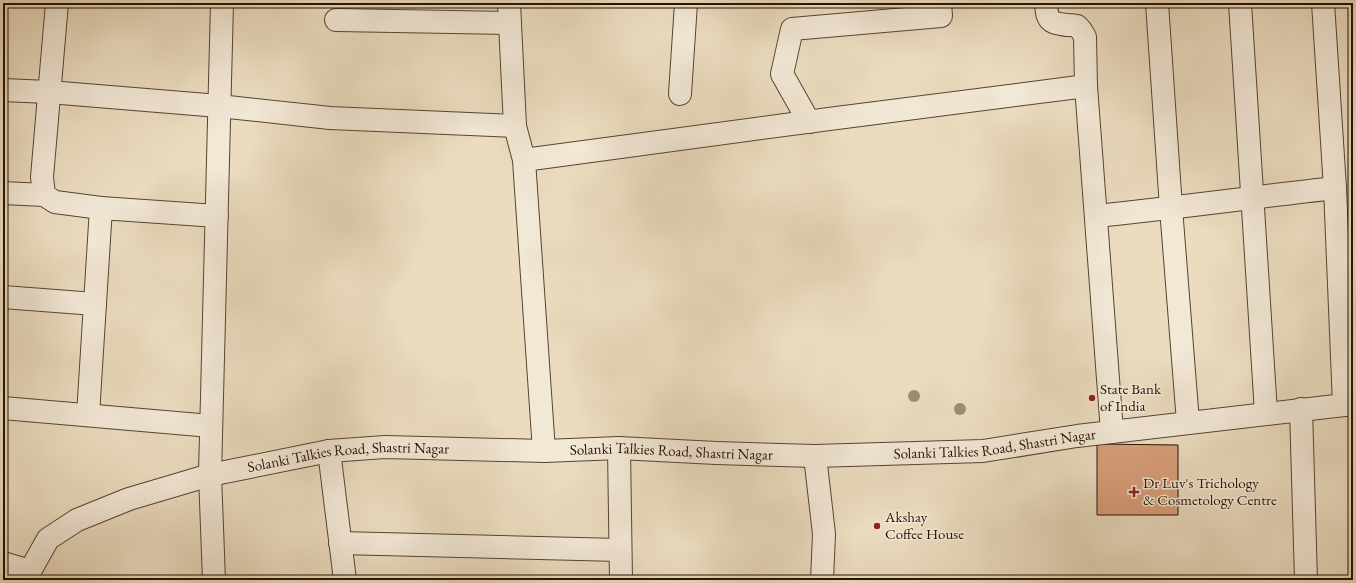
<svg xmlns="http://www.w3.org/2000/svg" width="1356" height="583" viewBox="0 0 1356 583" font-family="'EB Garamond',serif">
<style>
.building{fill:#d89e79;stroke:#251200}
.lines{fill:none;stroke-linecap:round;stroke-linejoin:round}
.minor-casing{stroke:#564430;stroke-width:24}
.minor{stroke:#f2e8d6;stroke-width:22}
.tree{fill:#9c8e72}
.poi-dot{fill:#8f2418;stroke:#f2e8d6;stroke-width:1.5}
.labels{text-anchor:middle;stroke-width:3;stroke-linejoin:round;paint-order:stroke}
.poi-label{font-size:15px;fill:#251200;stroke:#f2e8d6;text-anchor:start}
.street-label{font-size:15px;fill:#251200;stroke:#f2e8d6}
</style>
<rect width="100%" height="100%" fill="#ebdcc0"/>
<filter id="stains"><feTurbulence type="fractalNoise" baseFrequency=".005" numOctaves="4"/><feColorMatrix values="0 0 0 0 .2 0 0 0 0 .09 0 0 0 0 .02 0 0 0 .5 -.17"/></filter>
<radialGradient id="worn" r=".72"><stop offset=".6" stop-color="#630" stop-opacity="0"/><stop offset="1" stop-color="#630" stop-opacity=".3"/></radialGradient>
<path class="building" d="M1097 444 1178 445V515H1097Z"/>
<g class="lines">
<g class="minor-casing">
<g id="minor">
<path d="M57 3 42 177 44 195 55 202 101 208"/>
<path d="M509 3 515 126 524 160 544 451"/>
<path d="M1046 3C1047 21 1050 23 1067 25 1070 25 1074 25 1077 26 1081 29 1083 33 1085 37L1086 86 1112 432"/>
<path d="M1157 3 1171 208 1188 422"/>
<path d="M1240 3 1266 413"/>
<path d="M1323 3 1335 188 1344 405"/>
<path d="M336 20 510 23"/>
<path d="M3 90 49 92 219 106 330 118 515 126"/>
<path d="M680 94 686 3"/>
<path d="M809 122 782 74 792 29 941 16 940 3"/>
<path d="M524 160 829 119 1086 86"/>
<path d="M3 193 44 195"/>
<path d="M1096 216C1175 208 1255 197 1335 188"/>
<path d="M3 297 95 304"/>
<path d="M3 408 211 426"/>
<path d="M1301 409 1306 580"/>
<path d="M88 415 101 208 217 216"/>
<path d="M619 448 621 580"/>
<path d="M329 451 345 580"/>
<path d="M815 456 824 534 822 580"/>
<path d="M340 543 620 550"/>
<path d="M3 563 30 571"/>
<path id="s1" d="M30 580V571L48 539 77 520 129 499 210 475 329 451 385 447 544 451 619 448 716 453 815 456 983 451 1077 436 1353 404"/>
<path d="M214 580 210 475 222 3"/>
</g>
</g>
<use href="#minor" class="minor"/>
</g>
<g class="tree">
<circle cx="914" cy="396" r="6"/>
<circle cx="960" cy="409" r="6"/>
</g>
<g class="poi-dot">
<circle cx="1092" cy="398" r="4"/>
<path d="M1132 486h4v4h4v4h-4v4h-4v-4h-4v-4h4z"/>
<circle cx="877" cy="526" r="4"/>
</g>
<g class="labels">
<g class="poi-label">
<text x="1100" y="394">State Bank<tspan x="1100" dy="17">of India</tspan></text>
<text x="1143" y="488">Dr Luv's Trichology<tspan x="1143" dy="17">&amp; Cosmetology Centre</tspan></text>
<text x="885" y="522">Akshay<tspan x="885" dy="17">Coffee House</tspan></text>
</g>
<g class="street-label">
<text dy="5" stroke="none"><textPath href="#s1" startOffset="1009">Solanki Talkies Road, Shastri Nagar</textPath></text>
<text dy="5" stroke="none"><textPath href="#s1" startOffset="685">Solanki Talkies Road, Shastri Nagar</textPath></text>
<text dy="5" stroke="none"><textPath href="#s1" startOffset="361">Solanki Talkies Road, Shastri Nagar</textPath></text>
</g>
</g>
<rect width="1356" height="583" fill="none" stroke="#ebdcc0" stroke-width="16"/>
<rect x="4" y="4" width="1348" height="575" fill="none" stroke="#251200" stroke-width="2"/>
<rect x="8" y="8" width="1340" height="567" fill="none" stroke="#251200"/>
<rect width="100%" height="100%" filter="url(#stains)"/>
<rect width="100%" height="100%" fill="url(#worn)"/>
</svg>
